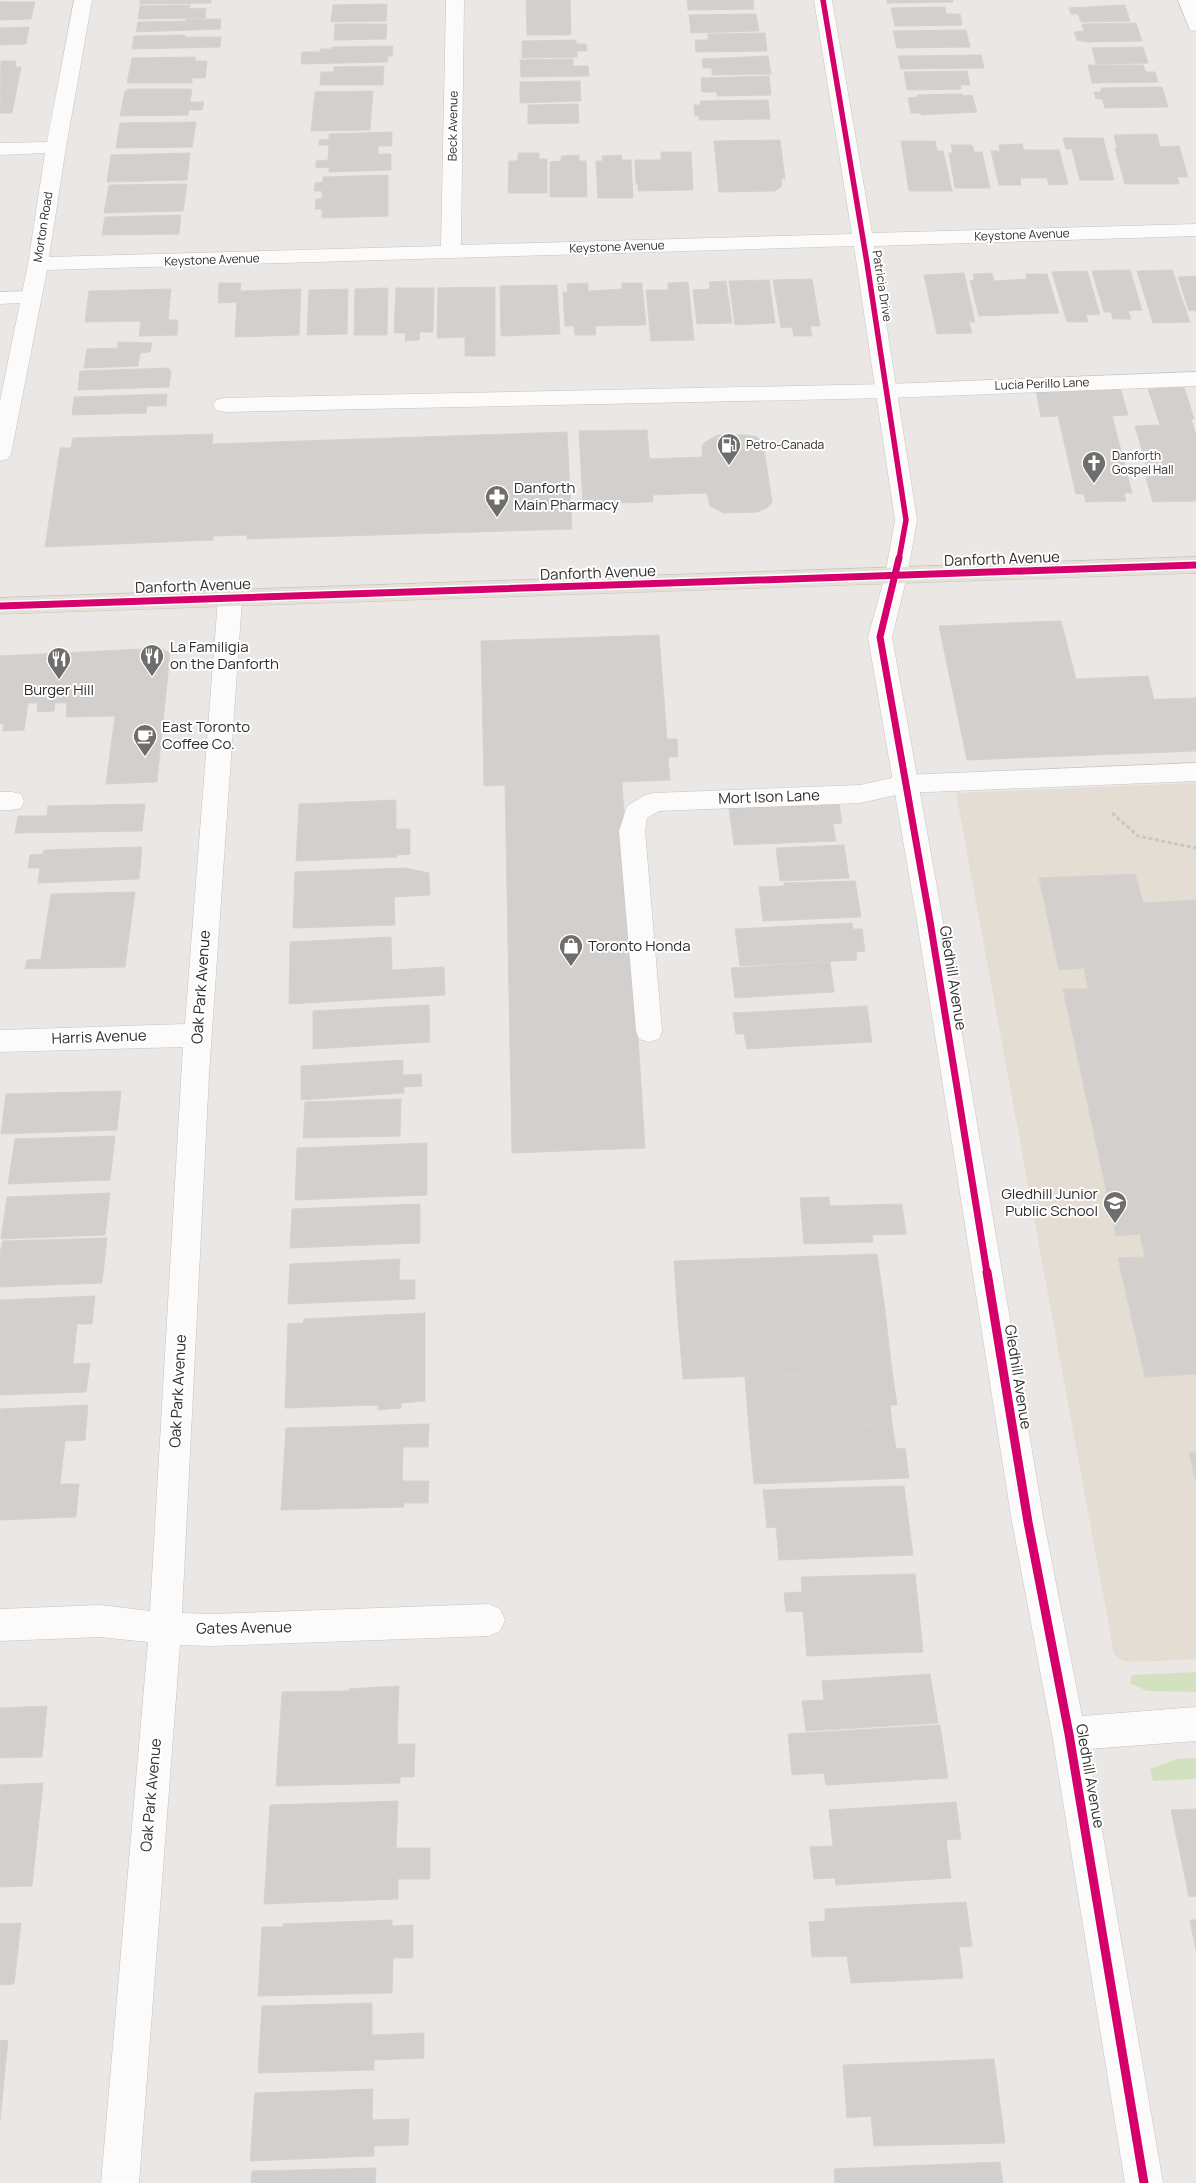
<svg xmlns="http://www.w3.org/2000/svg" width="1196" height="2183" viewBox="0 0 1196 2183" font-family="Manrope,sans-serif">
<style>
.education{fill:#e4ddd3}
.green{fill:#d2e2c0}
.building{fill:#d2cfcd;stroke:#d5d3d0}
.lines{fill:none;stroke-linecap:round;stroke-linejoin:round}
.lane-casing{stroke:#c5c4c4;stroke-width:1}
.street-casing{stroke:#c5c4c4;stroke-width:1}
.primary-casing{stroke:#c6c4c3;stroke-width:1}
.path{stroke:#c7c7c7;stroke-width:3;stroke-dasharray:4 2.5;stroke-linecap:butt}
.lane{fill:#fcfbfb;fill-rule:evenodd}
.street{fill:#fcfbfb;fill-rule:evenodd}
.primary{fill:#e6e0d7;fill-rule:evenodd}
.cycleway-far2-casing{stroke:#fff;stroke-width:8}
.cycleway-far1-casing{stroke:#fff;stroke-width:10}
.cycleway-casing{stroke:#fff;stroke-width:12}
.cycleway-far2{stroke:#d6006c;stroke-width:5.5}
.cycleway-far1{stroke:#d6006c;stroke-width:7}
.cycleway{stroke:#d6006c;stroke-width:9}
.labels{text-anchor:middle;stroke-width:4;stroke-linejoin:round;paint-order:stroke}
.far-street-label{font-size:12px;fill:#2d2d2d;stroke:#fff}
.far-poi-label{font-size:12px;fill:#2d2d2d;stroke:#fff;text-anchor:start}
.poi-label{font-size:15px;fill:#2d2d2d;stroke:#fff;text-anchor:start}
.street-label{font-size:15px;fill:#2d2d2d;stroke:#fff}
</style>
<rect width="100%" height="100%" fill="#eae7e4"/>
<path class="education" d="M1196 783V1659L1132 1662 1121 1660 1114 1654 956 793Z"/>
<path class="green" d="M1196 1672V1692L1147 1691 1130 1683 1132 1675Z
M1196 1758V1779L1153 1781 1150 1769 1177 1759Z"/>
<path class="building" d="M140 0H211V3L140 4Z
M526 0H570L571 35H527Z
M687 0H753L754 9 688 10Z
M887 0H953V2L887 3Z
M0 2H35L31 19 0 20Z
M387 4 386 21 331 22 333 5Z
M190 5 189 9 206 8 205 18 138 19 140 6Z
M1125 5 1130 21 1081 22 1078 14H1071L1069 8Z
M945 7 946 14H960L962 25 895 26 891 8Z
M756 14 759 31 691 33 689 15Z
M186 19H221L220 29 136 32 138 22 186 21Z
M1136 23 1142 41 1087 42 1077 40 1074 32 1084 31 1082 24Z
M335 24H387L386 39 334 40Z
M29 27 26 44 0 45V28Z
M966 30 970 47 897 48 893 31Z
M765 33 767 51 696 52 695 40H708V34Z
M185 35 184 37H221L220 47 132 49 134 36Z
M576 40V44H586L587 51H577V57L522 58V41Z
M393 46 392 56H388L387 62 301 64 302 52H320V49H332V47Z
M1143 47 1148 63 1096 64 1092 48Z
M981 55 984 68 901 69 898 56Z
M768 56 771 74 712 75V68H703L702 59Z
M195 57V61H207L205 78H192V83H127L132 58Z
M573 59V66H588L589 76 521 77 520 60Z
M1 61H16L15 67H21L12 113H0Z
M1088 65H1143L1146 72H1155L1158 82 1092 83Z
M384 66 383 85H320L321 72H334V67Z
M967 71 970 85H960L961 89 907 90 904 72Z
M769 76 771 95 717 96V92H702L701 78Z
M580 81 581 101 520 103V82Z
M1162 87 1168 107 1105 108 1102 99H1096L1094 92H1101V88Z
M130 89H192L190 102H204L202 110H189L188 115 120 116 125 91Z
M373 91 370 130 311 131 315 92Z
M962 94 963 96 972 95 977 112 921 115V113H911L908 98 918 97 917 95Z
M768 100 770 119 699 120V116H695L694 105H701L700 101Z
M578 104 579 123 528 124V105Z
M196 122 192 147 116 148 120 123Z
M392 132V146H378V154H391V170L329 172V167L316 168V161L328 160 329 145H319V140L329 139V134Z
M1157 134 1160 147 1179 146 1188 177H1177L1179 184H1125L1115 148H1117L1114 135Z
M1063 138H1103L1114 180H1080L1072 149H1066Z
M780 140 785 179H781L782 186 775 191 719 192 714 141Z
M901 141H935L937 151H943L952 191H909Z
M1022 144 1024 150H1059L1068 184 1049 185 1047 178H1020L1021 185H999L991 151H1000L999 145Z
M951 145H972L974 152H982L990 188H955L949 153H953Z
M661 152H691L693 190 638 191V184H636L635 160H661Z
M190 153 187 180 107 182 111 155Z
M518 153H539V159H547V193H508L509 161H518Z
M579 155V161H586L587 197H550V162L561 161V156Z
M621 155 622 160H631L633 198H598L596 161H603L602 156Z
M388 175V216L322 218V209H315L316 199H322V191H314L315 183 323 182V177Z
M187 184 183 211 104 213 109 185Z
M181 215 179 234 102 235 105 217Z
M1130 270 1142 310 1128 311 1131 319H1113L1111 312H1104L1092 271Z
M1172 270 1190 322 1153 323 1137 271Z
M1087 271 1100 314 1086 315 1088 322H1067L1052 272Z
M964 273 975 322H969L972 333 937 334 924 275Z
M992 273 994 281 1027 279 1026 274H1047L1059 313 979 316 970 281 974 280 973 274Z
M1196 276V313L1195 310 1189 311 1178 277Z
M812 279 820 326H810L812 336H794L792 327 781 328 773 280Z
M769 280 775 323 735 325 729 281Z
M726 281 732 323 697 324 693 290 710 289 709 282Z
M688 282 694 340 651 341 646 290H668V283Z
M219 283H241L240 291 301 289 299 335 235 337 237 302 218 303Z
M588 283V291L622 289V283H642L646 325 595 326 596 335H575L574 326H565L563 292H568L567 284Z
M557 285 560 334 501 336 500 286Z
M495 287V356H465V337L437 338 438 288Z
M388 288 387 335H354L355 289Z
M396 288H434L433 332H420L419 340 405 341 406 333H394Z
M171 289 168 320H178L177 335 139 336 141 321 85 322 89 291Z
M348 289 347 334 307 335 309 290Z
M118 342 152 343 150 352 140 353 138 366 84 368 87 349 118 348Z
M169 368V371H171L169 387 78 390 80 371Z
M1119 383 1128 415 1112 416 1132 493H1124L1126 501 1086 502 1084 494H1076L1058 416 1041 417 1035 385Z
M1184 387 1194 419H1191L1196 435V501L1153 502 1146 478 1149 474 1135 426 1160 425 1148 389Z
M167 394 166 406H147L146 413 72 415 74 397Z
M647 430 653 502 583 504 579 431Z
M567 432 572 529 247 539V535L213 536V540L45 547 60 448H71L73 438 213 434 212 444Z
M718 435H747L757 437 763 443 772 502 767 508 757 512 724 513 710 506 707 493 652 495 649 459 703 457 702 446 705 442Z
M1061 621 1076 679 1148 676 1154 700 1051 703 1032 622Z
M1032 622 1051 703 1196 698V751L967 760 939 626Z
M659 635 667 739H677L678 757H668L670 780 622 782 645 1148 512 1153 505 785 484 786 481 641Z
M161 648 170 653 157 782 106 784 115 716 66 717 67 703H55L54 711 37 712 38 703H28L24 730 3 731 4 724H0V656Z
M396 800V829H410V854L397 855V857L296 861 299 804Z
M145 804 142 831 15 833 18 816H47L48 806Z
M839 804 842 823 833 824 836 841 734 845 729 808Z
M844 845 849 878 780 881 776 848Z
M142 847 139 879 38 883 40 868H28L30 855 43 854 44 850Z
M405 868 429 873 430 895 394 897 395 925 293 928 295 872Z
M1135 874 1143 903 1196 900V1374L1145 1377 1118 1258 1145 1257 1140 1234 1116 1236 1063 989H1088L1084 968 1059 970 1039 878Z
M855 881 861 917 763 921 759 887 784 886V883Z
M135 892 125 967 25 969 27 960 41 959 51 894Z
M852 923 853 929H862L865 951 856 952 857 960 740 966 735 929Z
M391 937 392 970 444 967 445 995 289 1004 290 942Z
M830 962 834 992 735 998 731 968Z
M429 1005 430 1042 313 1049V1011Z
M867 1006 872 1042 747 1049 744 1034H736L733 1013Z
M403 1060V1075L421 1074 422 1086 404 1087V1093L301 1100V1066Z
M121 1091 117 1130 1 1134 6 1094Z
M401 1099 400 1136 303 1138 305 1102Z
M115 1136 110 1180 8 1184 15 1139Z
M427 1143V1195L295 1200 297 1148Z
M110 1193 105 1235 1 1239 7 1197Z
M829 1197 830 1206 902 1204 906 1234 872 1235 873 1242 804 1244 800 1198Z
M420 1204V1243L290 1248 292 1209Z
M107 1238 102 1283 0 1287V1252L3 1241Z
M877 1254 885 1310 678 1319 674 1261Z
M400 1259 399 1280H415V1299L288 1304 290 1264Z
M95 1296 92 1324H77L73 1364 90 1363 86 1392 0 1395V1300Z
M885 1310 892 1371 683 1379 678 1319Z
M425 1313V1401L401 1403V1408L378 1410V1405L285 1408 288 1324 303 1323 304 1319Z
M892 1371 897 1405H890L892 1424 749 1430 745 1377Z
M88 1405 85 1440 65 1441 60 1484H79L76 1517 0 1520V1409Z
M429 1424 428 1447H403L402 1481H429L428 1503H404V1507L281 1510 286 1428Z
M892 1424 896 1449 905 1448 909 1478 754 1484 749 1430Z
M1189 1453H1196V1482Z
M904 1486 913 1555 779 1560 776 1527 767 1528 763 1490Z
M915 1574 923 1652 807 1656 803 1611 786 1612 784 1593 802 1592 801 1577Z
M930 1674 938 1723 806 1731 802 1701 824 1700 822 1681Z
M399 1686 397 1744H415L414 1777H400V1783L276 1786 282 1692 349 1691V1689Z
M47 1706 42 1757 0 1758V1708Z
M940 1725 948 1778 826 1785 824 1773 792 1775 788 1734Z
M43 1783 32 1886 0 1887V1785Z
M398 1801 396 1848H430V1879H398V1899L264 1904 270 1805Z
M956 1802 961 1839 946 1840 951 1878 836 1885 835 1878 814 1879 810 1847 833 1846 829 1810Z
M1196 1809V1896L1189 1897 1171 1810Z
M966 1902 972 1946 959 1947 963 1978 851 1983 847 1956 812 1957 809 1922 825 1921V1909Z
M392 1920V1926L413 1925V1958H393L392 1993 258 1996 262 1927H283V1924Z
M1190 1920H1196V1951Z
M21 1923 14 1984 0 1985V1924Z
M372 2003V2035L424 2033V2058L374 2060V2070L258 2073 262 2006Z
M8 2040 0 2120V2041Z
M994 2059 1005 2143 874 2146 871 2116 847 2118 843 2065Z
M373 2089 372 2120 409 2119 408 2145 374 2146V2156L250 2161 255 2093Z
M1000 2162 1003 2183H835L834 2169Z
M376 2168 375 2183H251L252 2171Z"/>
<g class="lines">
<g class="lane-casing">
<path id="lane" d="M31 291 38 292 41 297 38 302 0 304V292Z
M1196 372V386L887 398 224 412 216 410 213 405 216 400 224 398 887 384Z
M1196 763V781L905 793 860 803 659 811 647 818 645 831 662 1031 659 1039 649 1042 639 1039 636 1031 619 831 627 806 645 795 654 793 860 785 905 775Z
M0 792H12L21 794 24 801 21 808 12 810H0Z"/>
</g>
<g class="street-casing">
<path id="street" d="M74 0H92L66 147 49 257 441 246 446 0H464L461 245 852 234 814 0H832L872 233 1196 224V236L874 246 917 520 907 576 892 637 943 921 1044 1522 1082 1716 1196 1707V1741L1088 1749 1163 2183H1125L1052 1734 1012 1522 917 921 868 637 885 576 895 520 854 246 47 270 11 454 8 459 0 461V401L28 264 45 153 0 155V143L47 142Z
M1178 0H1196V31L1190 30Z
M230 591 238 593 242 599 209 1074 182 1613 211 1614 489 1604 500 1609 505 1620 500 1631 489 1636 211 1646 180 1645 139 2183H101L148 1642 100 1637 0 1641V1609L100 1605 150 1611 183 1047 0 1052V1030L185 1024 218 599 222 593Z"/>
</g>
<g class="primary-casing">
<path id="primary" d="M1196 557V573L0 614V598Z"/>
</g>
<path class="path" d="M1112 813 1138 836 1196 848"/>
<use href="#lane" class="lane"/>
<use href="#street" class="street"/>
<use href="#primary" class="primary"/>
<g class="cycleway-far2-casing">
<path id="cycleway-far2" d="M823 0 867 263 906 520 899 559"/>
</g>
<g class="cycleway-far1-casing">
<path id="cycleway-far1" d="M899 558 880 637 930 921 987 1273
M0 606 1196 565"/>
</g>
<g class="cycleway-casing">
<path id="cycleway" d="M987 1272 1028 1522 1069 1734 1144 2183"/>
</g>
<use href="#cycleway-far2" class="cycleway-far2"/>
<use href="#cycleway-far1" class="cycleway-far1"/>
<use href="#cycleway" class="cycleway"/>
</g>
<defs>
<g id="fuel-pin" transform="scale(1.25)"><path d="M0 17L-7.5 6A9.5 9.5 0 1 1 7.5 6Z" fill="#6f6e6d" stroke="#fff"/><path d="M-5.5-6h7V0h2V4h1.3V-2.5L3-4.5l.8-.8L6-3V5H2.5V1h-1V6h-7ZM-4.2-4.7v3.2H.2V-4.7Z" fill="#fff"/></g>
<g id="church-pin" transform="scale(1.25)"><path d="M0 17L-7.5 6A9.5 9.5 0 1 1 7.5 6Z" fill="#6f6e6d" stroke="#fff"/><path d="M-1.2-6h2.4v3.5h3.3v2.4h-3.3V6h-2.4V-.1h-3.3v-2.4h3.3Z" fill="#fff"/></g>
<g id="pharmacy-pin" transform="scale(1.25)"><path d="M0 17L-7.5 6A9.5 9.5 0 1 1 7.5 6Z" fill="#6f6e6d" stroke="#fff"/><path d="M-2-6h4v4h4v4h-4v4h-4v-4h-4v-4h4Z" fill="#fff"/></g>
<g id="restaurant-pin" transform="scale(1.25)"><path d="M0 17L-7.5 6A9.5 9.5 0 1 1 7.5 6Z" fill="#6f6e6d" stroke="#fff"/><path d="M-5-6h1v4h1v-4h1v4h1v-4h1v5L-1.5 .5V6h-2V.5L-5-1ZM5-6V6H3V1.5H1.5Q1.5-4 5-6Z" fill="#fff"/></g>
<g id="cafe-pin" transform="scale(1.25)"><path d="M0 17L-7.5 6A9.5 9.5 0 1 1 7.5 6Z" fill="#6f6e6d" stroke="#fff"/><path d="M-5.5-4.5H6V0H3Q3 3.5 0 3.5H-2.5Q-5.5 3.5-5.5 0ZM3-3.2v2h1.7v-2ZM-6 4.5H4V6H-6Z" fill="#fff"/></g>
<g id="shop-pin" transform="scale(1.25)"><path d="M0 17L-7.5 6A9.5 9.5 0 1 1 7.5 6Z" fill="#6f6e6d" stroke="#fff"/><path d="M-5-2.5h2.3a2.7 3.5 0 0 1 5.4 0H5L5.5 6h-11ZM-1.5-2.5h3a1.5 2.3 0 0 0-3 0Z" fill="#fff"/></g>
<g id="school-pin" transform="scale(1.25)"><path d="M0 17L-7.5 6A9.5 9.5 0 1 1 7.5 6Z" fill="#6f6e6d" stroke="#fff"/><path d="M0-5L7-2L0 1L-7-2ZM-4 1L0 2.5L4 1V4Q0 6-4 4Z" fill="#fff"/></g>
</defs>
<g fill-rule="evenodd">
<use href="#fuel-pin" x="729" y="445"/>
<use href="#church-pin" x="1094" y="463"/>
<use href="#pharmacy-pin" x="497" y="497"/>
<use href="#restaurant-pin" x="152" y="656"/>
<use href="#restaurant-pin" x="59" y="659"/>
<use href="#cafe-pin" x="145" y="736"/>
<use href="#shop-pin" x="571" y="946"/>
<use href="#school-pin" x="1115" y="1203"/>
</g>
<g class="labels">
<g class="far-street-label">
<text transform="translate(453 126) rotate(-89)" y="4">Beck Avenue</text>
<text transform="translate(43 227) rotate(-81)" y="4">Morton Road</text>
<text transform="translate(1022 235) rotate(-2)" y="4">Keystone Avenue</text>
<text transform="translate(617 247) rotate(-2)" y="4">Keystone Avenue</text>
<text transform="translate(212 260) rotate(-2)" y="4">Keystone Avenue</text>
<text transform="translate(882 286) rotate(81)" y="4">Patricia Drive</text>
<text transform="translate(1042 384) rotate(-2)" y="4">Lucia Perillo Lane</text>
</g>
<g class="far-poi-label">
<text x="746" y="449">Petro-Canada</text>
<text x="1112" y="460">Danforth<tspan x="1112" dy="14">Gospel Hall</tspan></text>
</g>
<g class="poi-label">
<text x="514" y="493">Danforth<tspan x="514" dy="17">Main Pharmacy</tspan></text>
<text x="170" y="652">La Familigia<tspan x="170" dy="17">on the Danforth</tspan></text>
<text x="59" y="695" text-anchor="middle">Burger Hill</text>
<text x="162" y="732">East Toronto<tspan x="162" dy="17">Coffee Co.</tspan></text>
<text x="588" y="951">Toronto Honda</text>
<text x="1098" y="1199" text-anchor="end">Gledhill Junior<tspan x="1098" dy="17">Public School</tspan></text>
</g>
<g class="street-label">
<text transform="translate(1002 559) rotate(-2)" y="5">Danforth Avenue</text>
<text transform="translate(598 573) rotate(-2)" y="5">Danforth Avenue</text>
<text transform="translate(193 586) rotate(-2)" y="5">Danforth Avenue</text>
<text transform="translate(769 797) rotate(-2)" y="5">Mort Ison Lane</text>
<text transform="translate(953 978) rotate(81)" y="5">Gledhill Avenue</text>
<text transform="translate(201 987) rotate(-86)" y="5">Oak Park Avenue</text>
<text transform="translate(99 1037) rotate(-2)" y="5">Harris Avenue</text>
<text transform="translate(1018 1377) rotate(81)" y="5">Gledhill Avenue</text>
<text transform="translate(178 1391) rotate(-87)" y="5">Oak Park Avenue</text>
<text transform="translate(244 1628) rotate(-1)" y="5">Gates Avenue</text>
<text transform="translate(1090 1776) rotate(80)" y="5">Gledhill Avenue</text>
<text transform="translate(151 1795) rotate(-85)" y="5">Oak Park Avenue</text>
</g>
</g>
</svg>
